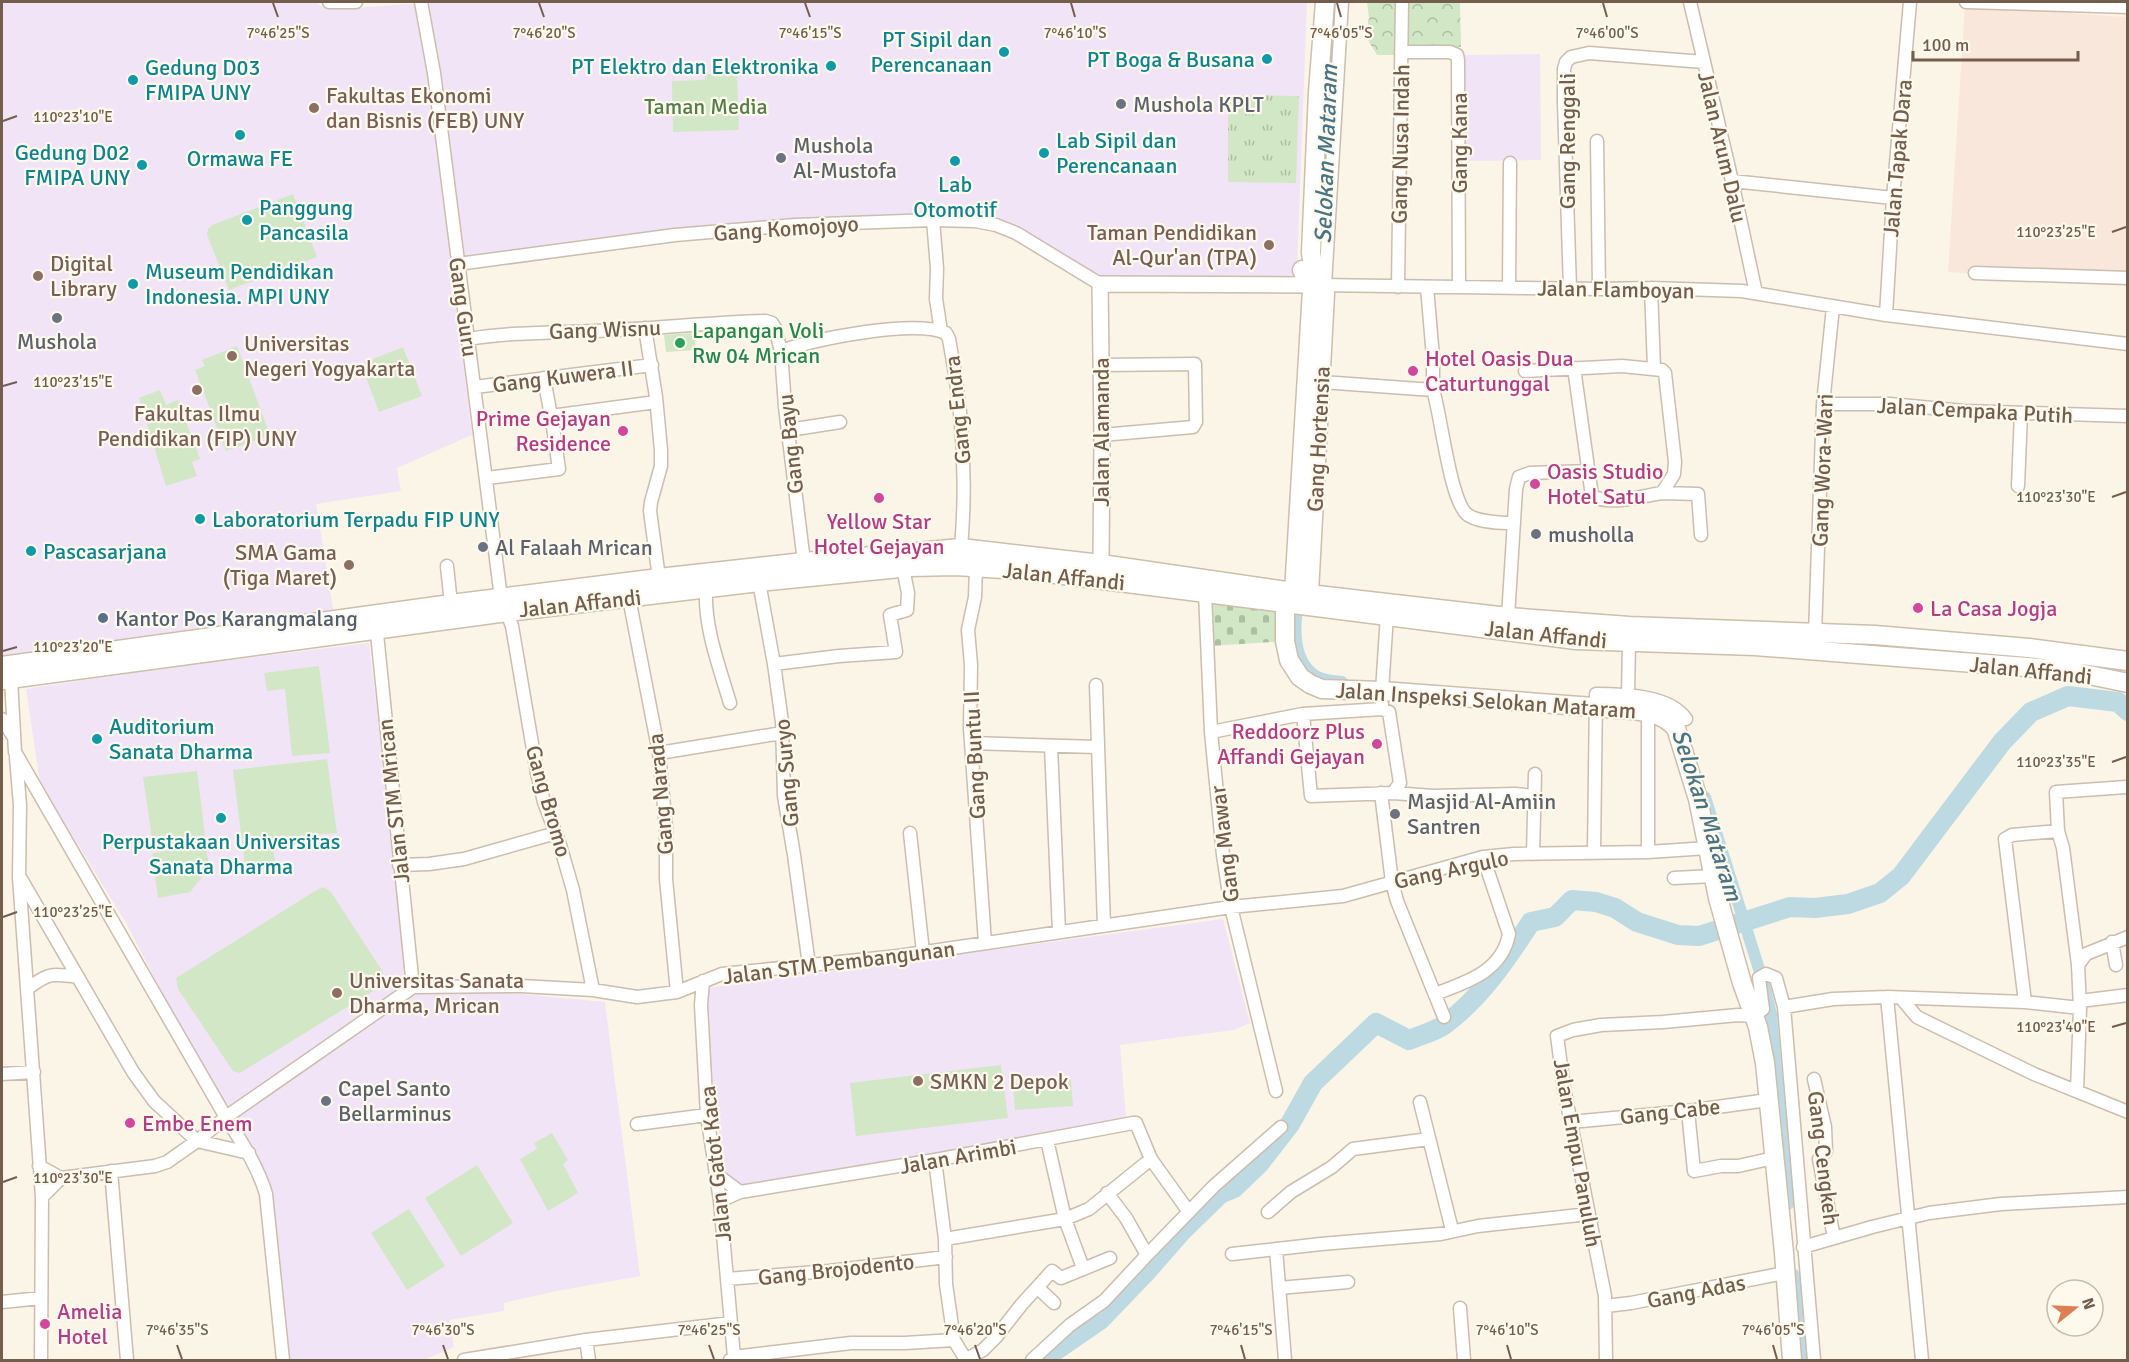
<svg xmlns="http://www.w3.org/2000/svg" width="2129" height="1362" viewBox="0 0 2129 1362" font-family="Signika,sans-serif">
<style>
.commercial{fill:#fae7dc}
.education{fill:#f2e4f7}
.grass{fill:url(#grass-tufts)}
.forest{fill:url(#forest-crowns)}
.cemetery{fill:url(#cemetery-stones)}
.park{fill:#d1e7c6}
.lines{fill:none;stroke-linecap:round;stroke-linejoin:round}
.canal{stroke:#bddae3;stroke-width:12}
.river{stroke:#bddae3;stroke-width:20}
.minor-casing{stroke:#ccbdae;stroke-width:15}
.tertiary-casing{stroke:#ccbdae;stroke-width:18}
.secondary-casing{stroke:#cebeab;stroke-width:21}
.minor{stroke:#fff;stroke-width:12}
.tertiary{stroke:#fff;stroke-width:15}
.secondary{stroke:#fff;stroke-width:18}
.ticks{fill:none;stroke:#735e4d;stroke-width:2}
.culture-dot{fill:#0f9aa8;stroke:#fef9ed;stroke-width:2}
.worship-dot{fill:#6b7280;stroke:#fef9ed;stroke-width:2}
.education-dot{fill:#8d6e63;stroke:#fef9ed;stroke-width:2}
.leisure-dot{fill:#2e9e5b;stroke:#fef9ed;stroke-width:2}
.hotel-dot{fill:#d1479c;stroke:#fef9ed;stroke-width:2}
.service-dot{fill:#5c6f8a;stroke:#fef9ed;stroke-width:2}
.labels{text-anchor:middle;stroke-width:4.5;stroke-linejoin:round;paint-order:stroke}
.culture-label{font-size:22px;fill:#0d838f;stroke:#fef9ed;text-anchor:start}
.education-label{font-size:22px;fill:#785e54;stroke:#fef9ed;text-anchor:start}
.worship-label{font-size:22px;fill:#5b616d;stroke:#fef9ed;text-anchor:start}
.park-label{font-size:22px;fill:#547d49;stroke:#fef9ed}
.street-label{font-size:22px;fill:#735e4d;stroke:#fef9ed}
.leisure-label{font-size:22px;fill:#27864d;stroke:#fef9ed;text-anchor:start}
.hotel-label{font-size:22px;fill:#b23c85;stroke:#fef9ed;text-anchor:start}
.service-label{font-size:22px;fill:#4e5e75;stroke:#fef9ed;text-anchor:start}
.water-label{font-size:24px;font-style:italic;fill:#487485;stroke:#fef9ed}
.ticks-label{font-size:15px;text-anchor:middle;fill:#735e4d;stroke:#fef9ed;stroke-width:4.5;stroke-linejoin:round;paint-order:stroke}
</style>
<defs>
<pattern id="grass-tufts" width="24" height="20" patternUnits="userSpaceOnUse" patternTransform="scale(1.5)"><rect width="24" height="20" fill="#d1e7c6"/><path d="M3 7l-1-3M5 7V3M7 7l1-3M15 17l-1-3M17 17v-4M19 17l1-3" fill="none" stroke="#aebea3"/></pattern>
<pattern id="forest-crowns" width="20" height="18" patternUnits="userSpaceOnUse" patternTransform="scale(1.5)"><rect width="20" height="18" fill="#d1e7c6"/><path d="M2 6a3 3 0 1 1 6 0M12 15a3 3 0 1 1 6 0" fill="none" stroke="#aebea3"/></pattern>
<pattern id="cemetery-stones" width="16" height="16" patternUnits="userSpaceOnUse" patternTransform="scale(1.5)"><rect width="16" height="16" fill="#d1e7c6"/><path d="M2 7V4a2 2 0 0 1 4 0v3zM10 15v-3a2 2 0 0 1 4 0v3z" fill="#aebea3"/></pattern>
</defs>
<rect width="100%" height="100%" fill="#fbf5e7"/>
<path class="commercial" d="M1965 6 2127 17V285L1948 272Z"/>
<path class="education" d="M2 2H315L321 6 337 9 441 2H1307L1297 269 1292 278 1109 280 1004 225 800 221 635 233 565 247 451 261 472 435 397 468 401 491 316 504 334 614 208 626 134 639 2 657Z
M1540 54 1541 160 1462 161 1461 55Z
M369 643 408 976 418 984 605 1002 640 1276 557 1291 504 1303V1311L450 1320 454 1347 424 1360H283L268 1179 225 1114 126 923 40 783 26 689 157 669Z
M1223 919 1250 1023 1234 1030 1120 1045 1126 1118 761 1187 742 1188 729 1179 723 1168 704 1009 706 988Z"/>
<path class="grass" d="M1228 95 1299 96 1296 183 1228 182Z"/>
<path class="forest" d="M1367 2H1397L1395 55H1377L1366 37 1369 18Z
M1407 2H1460L1461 47 1407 48Z"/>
<path class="cemetery" d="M1208 603 1290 611 1286 641 1210 646Z"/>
<path class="park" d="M737 73 739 130 673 132 672 81 705 80V74Z
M293 194 317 257 229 290 207 235 208 229 212 225Z
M694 333 696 350 666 352 664 335Z
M237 346 270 435 226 451 195 370 205 366 202 360Z
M403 347 422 396 379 412 361 364Z
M160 390 166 405 178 400 200 459 192 462 197 476 166 486 139 398Z
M319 666 330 753 292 756 285 689 267 691 264 673Z
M327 759 337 833 273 838 275 863 245 865 233 770Z
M197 771 209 869 190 892 158 898 152 854 169 850 167 835 152 838 143 777Z
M323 887 331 892 383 972V985L243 1071 240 1073 233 1071 178 989 176 978 315 891Z
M1001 1065 1008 1118 856 1136 850 1083Z
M1071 1079 1073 1106 1015 1110 1013 1084Z
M552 1133 568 1160 563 1164 578 1193 548 1211 520 1159 537 1149 534 1143Z
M477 1165 513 1223 461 1256 425 1198Z
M409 1209 445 1266 407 1290 371 1233Z"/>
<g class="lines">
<path class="canal" d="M1323 231 1330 48
M1299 598C1294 622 1291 659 1314 675 1322 681 1333 681 1342 682
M1705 797 1764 985 1771 1014 1788 1204
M1794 1275 1803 1360"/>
<path class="river" d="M1046 1360 1052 1353 1100 1320 1148 1270 1183 1230 1220 1194 1234 1188 1259 1164 1290 1124 1313 1083 1376 1023 1409 1040C1420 1035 1434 1032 1444 1025 1481 998 1506 960 1531 922L1555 917 1572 900 1596 902 1615 908 1637 922 1678 935 1699 936 1790 907 1815 908 1848 904 1880 893 1901 876 2002 742 2031 712 2068 696 2118 702 2128 711"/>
<g class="minor-casing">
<path id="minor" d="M329 2H356
M421 2 434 73 501 598 512 626 537 773 544 802 560 845 573 890 593 990
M1690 2 1732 181 1756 293
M1966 2 2128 7
M1401 52H1450L1457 55 1458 60 1459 287
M1597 141 1599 289
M1732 181 1893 198
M933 220 937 268 936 299 941 331
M458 264 675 235 795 225 933 220 975 221 996 225 1016 233 1100 284
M1975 273 2128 278
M1319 285 1599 289 1651 288 1742 291 1886 315 2128 344
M1325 285 1342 2
M1398 287 1402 2
M1427 287 1433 357V390
M1509 287 1510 163
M1651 288 1654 368
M1570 289 1564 103V69L1566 62 1571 57 1589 53 1704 62
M1886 315 1893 198 1910 2
M645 328 656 397 661 450V466L651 502 650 511 659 578
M468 339C517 331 566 333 615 330 665 328 715 322 766 321L772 323 775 328 781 351 785 407 804 562
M781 351C816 339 913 319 946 333L949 339C963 409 967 478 961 548
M1101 365 1195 364 1196 422 1193 427 1102 435
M1525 371 1622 366 1662 370 1665 373 1675 462 1674 474 1662 493C1641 496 1611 506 1592 496L1574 368
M1322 382 1433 390C1441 414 1450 503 1468 515 1480 523 1500 522 1514 524
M475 387 652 365
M1823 404H1890L1964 411 2128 416
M551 416 656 402
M789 430 840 422
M487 478 559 469 553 427 544 378
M2018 486 2021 413
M1662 493 1698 494 1701 535
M447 566 451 604
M976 567 975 597 968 630 971 665 970 728 985 943
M759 582 774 664 782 722 784 796 794 855 809 965
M706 589C704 627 719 666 730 703
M1205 593 1211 732 1223 855 1231 907 1276 1091
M629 598 659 753 666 828V879L677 992
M1508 617 1516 489 1519 477 1530 473 1589 471
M376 624 413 987
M1815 634 1823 404 1833 307
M774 664 839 656 896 652 890 615 907 610 908 593 903 568
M11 679 15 752 224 1114C240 1140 257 1164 266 1194L283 1360
M1096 685 1104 926
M1382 691 1387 615
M1628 695 1629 642
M1382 704V709L1389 712 1400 783 1393 793
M1648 712V852
M1303 714 1311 796 1393 793 1433 796 1515 794 1534 796
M2 719 13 736
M1211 732 1303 714 1382 709
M972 743 1096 747
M1051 746 1059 932
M659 753 782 733
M16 757 20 805 19 877 42 1197 41 1360
M1381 793 1392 882 1397 901 1444 1017
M2058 831 2056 792 2126 787
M910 833 923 952
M1594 852 1596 694C1623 694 1670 695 1686 719
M1533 854 1535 774
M399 865 429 864 464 859 556 833
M1674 878 1713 876
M21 879 133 1072 154 1101 197 1141 226 1117 413 987
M2112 942 2116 965
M2078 965 2086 954 2128 937
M703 981 701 1005 707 1115 720 1201 734 1357 730 1360
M413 987 521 986 593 990 637 997 677 992 722 974 898 956 1231 907 1343 896 1483 857 1514 854 1648 852 1708 848
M27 989C48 973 52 973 78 977
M1435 994C1466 982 1502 972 1509 934L1483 857
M1887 997 1922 1360
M1901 998 1917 1017 2034 1074 2128 1112
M2080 1001 2128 995
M2025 1002 2005 839 2012 835 2058 831 2063 848 2078 965 2080 1008 2077 1091
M1784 1007 1833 999 1887 997 2025 1002 2080 1008
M2 1074 34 1072
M1814 1079 1825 1127 1826 1151 1819 1159 1834 1238
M1420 1102 1452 1230
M1688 1111 1694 1171 1721 1166H1738L1774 1158
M1571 1122 1688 1111 1768 1100
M637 1124 707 1115
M1047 1140 1065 1219 1083 1268
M935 1160 945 1239 946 1284 954 1340
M39 1166 61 1178 42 1197
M111 1171 127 1360
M716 1174 740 1192
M61 1178 155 1166 167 1162 197 1141 249 1153
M1107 1193 1126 1218 1147 1255 1214 1186 1281 1127
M720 1201 740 1192 935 1160 1133 1123H1136L1151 1159 1189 1212
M1268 1212 1291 1192 1332 1167 1353 1149 1429 1139
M945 1239 1065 1219 1089 1209 1151 1159
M1803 1247 1872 1227 1929 1213 2001 1204 2128 1197
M1276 1249 1285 1360
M1232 1254 1321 1244 1441 1234 1478 1226 1589 1214
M727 1279 829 1271 946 1257
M1038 1288 1054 1303
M1279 1288 1348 1282
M2 1302 41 1298
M1606 1306 1631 1303 1785 1273
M1460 1308 1464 1360
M586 1340 589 1360
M734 1357 851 1343H905L954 1340 966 1360
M464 1360 586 1340 731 1323
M965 1360 983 1350 996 1337 1022 1304 1052 1271 1061 1278 1110 1258
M1032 1360 1070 1325 1104 1301 1147 1255
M1606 1360 1605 1296 1564 1088 1557 1036 1573 1030 1601 1025 1663 1022 1738 1015 1753 1016 1763 1009 1759 978 1766 974 1776 978 1784 1007 1814 1360"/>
</g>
<g class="tertiary-casing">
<path id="tertiary" d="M1101 564 1102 435 1100 284 1311 285"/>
</g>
<g class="secondary-casing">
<path id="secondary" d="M1294 592 1312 290 1302 270
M1309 593 1325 294C1324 279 1312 272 1311 252L1318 92 1325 2
M1285 604V641L1289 660 1300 677 1310 684 1322 689 1382 691 1620 709C1641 711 1661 711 1676 728L1698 799 1718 898 1742 983 1758 1027 1765 1063 1784 1253 1792 1360
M2 666 451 604 659 578 804 562 961 548 1101 564 1300 593 1508 617 1629 626 1875 635 2029 648 2128 661
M2 680 507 612 759 582 910 567 956 566 1032 571 1576 640 1755 646 2065 670 2128 683"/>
</g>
<use href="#minor" class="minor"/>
<use href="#tertiary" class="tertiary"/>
<use href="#secondary" class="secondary"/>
</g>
<path class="ticks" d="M273 3 278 17M539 3 544 17M805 3 810 17M1071 3 1075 17M1337 3 1341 17M1603 3 1607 17M3 121 17 116M2112 232 2126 227M3 386 17 382M2112 497 2126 492M3 651 17 647M2112 762 2126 757M3 917 17 912M2112 1027 2126 1023M3 1182 17 1177M177 1345 182 1359M443 1345 448 1359M709 1345 714 1359M975 1345 980 1359M1241 1345 1245 1359M1507 1345 1511 1359M1773 1345 1777 1359"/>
<g class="culture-dot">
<circle cx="1004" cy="52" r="6"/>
<circle cx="1267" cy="59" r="6"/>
<circle cx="831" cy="66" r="6"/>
<circle cx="133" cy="80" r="6"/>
<circle cx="240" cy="135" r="6"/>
<circle cx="1044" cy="153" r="6"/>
<circle cx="955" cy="161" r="6"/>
<circle cx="142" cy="165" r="6"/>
<circle cx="247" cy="220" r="6"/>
<circle cx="133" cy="284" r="6"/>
<circle cx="200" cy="519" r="6"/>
<circle cx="31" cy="551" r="6"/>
<circle cx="97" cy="739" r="6"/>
<circle cx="221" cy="818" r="6"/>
</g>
<g class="worship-dot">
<circle cx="1121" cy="104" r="6"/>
<circle cx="781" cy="158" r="6"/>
<circle cx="57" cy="318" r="6"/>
<circle cx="1536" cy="534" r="6"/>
<circle cx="483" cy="547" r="6"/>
<circle cx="1395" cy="814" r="6"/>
<circle cx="326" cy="1101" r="6"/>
</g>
<g class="education-dot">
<circle cx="314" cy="108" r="6"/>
<circle cx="1269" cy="245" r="6"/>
<circle cx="38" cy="276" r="6"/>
<circle cx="232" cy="356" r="6"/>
<circle cx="197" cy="390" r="6"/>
<circle cx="349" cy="565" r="6"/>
<circle cx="337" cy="993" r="6"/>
<circle cx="918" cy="1081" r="6"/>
</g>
<circle class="leisure-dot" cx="680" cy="343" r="6"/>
<g class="hotel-dot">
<circle cx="1413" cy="371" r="6"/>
<circle cx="623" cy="431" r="6"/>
<circle cx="1535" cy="484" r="6"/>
<circle cx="879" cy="498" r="6"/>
<circle cx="1918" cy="608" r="6"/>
<circle cx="1377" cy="744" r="6"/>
<circle cx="130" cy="1123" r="6"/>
<circle cx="45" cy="1324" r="6"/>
</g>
<circle class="service-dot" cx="103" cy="618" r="6"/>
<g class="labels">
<g class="culture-label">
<text x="992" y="47" text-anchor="end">PT Sipil dan<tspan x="992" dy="25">Perencanaan</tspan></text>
<text x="1255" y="67" text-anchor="end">PT Boga &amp; Busana</text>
<text x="819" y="74" text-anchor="end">PT Elektro dan Elektronika</text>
<text x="145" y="75">Gedung D03<tspan x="145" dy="25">FMIPA UNY</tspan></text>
<text x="1056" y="148">Lab Sipil dan<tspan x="1056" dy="25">Perencanaan</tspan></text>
<text x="130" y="160" text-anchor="end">Gedung D02<tspan x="130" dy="25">FMIPA UNY</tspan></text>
<text x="240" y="166" text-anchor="middle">Ormawa FE</text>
<text x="955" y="192" text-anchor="middle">Lab<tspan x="955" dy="25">Otomotif</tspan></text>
<text x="259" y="215">Panggung<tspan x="259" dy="25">Pancasila</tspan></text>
<text x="145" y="279">Museum Pendidikan<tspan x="145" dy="25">Indonesia. MPI UNY</tspan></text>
<text x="212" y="527">Laboratorium Terpadu FIP UNY</text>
<text x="43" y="559">Pascasarjana</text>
<text x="109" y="734">Auditorium<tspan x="109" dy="25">Sanata Dharma</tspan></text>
<text x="221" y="849" text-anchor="middle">Perpustakaan Universitas<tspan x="221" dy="25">Sanata Dharma</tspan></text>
</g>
<g class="education-label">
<text x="326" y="103">Fakultas Ekonomi<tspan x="326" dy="25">dan Bisnis (FEB) UNY</tspan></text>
<text x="1257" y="240" text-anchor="end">Taman Pendidikan<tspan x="1257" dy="25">Al-Qur'an (TPA)</tspan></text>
<text x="50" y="271">Digital<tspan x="50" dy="25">Library</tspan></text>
<text x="244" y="351">Universitas<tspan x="244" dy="25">Negeri Yogyakarta</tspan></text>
<text x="197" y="421" text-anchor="middle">Fakultas Ilmu<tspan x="197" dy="25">Pendidikan (FIP) UNY</tspan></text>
<text x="337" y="560" text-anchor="end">SMA Gama<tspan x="337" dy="25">(Tiga Maret)</tspan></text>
<text x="349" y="988">Universitas Sanata<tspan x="349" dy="25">Dharma, Mrican</tspan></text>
<text x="930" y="1089">SMKN 2 Depok</text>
</g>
<g class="worship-label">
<text x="1133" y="112">Mushola KPLT</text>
<text x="793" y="153">Mushola<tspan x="793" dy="25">Al-Mustofa</tspan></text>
<text x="57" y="349" text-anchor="middle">Mushola</text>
<text x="1548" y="542">musholla</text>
<text x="495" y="555">Al Falaah Mrican</text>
<text x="1407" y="809">Masjid Al-Amiin<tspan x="1407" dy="25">Santren</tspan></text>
<text x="338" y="1096">Capel Santo<tspan x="338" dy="25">Bellarminus</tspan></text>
</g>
<g class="park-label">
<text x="706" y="114">Taman Media</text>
</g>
<g class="street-label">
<text transform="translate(1567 141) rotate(-90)" y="8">Gang Renggali</text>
<text transform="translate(1459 143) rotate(-90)" y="8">Gang Kana</text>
<text transform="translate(1400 144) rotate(-89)" y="8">Gang Nusa Indah</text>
<text transform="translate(1723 147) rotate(77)" y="8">Jalan Arum Dalu</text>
<text transform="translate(1897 158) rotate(-85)" y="8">Jalan Tapak Dara</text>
<text transform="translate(786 228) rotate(-4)" y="8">Gang Komojoyo</text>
<text transform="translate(1616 289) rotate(1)" y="8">Jalan Flamboyan</text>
<text transform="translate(464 307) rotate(82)" y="8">Gang Guru</text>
<text transform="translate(605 329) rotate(-2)" y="8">Gang Wisnu</text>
<text transform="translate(563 376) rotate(-7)" y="8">Gang Kuwera II</text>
<text transform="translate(957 410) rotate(-96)" y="8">Gang Endra</text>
<text transform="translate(1975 410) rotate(3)" y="8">Jalan Cempaka Putih</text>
<text transform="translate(1101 432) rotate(-90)" y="8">Jalan Alamanda</text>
<text transform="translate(1318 439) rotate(-87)" y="8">Gang Hortensia</text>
<text transform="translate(790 444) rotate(-96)" y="8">Gang Bayu</text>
<text transform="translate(1822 470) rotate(-88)" y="8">Gang Wora-Wari</text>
<text transform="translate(1064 576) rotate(6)" y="8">Jalan Affandi</text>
<text transform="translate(580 603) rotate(-6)" y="8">Jalan Affandi</text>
<text transform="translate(1546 634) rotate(6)" y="8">Jalan Affandi</text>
<text transform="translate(2031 670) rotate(6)" y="8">Jalan Affandi</text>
<text transform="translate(1486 700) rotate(4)" y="8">Jalan Inspeksi Selokan Mataram</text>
<text transform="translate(974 755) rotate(-93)" y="8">Gang Buntu II</text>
<text transform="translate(786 773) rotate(-95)" y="8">Gang Suryo</text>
<text transform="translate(660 794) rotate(-95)" y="8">Gang Narada</text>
<text transform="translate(393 801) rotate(-96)" y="8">Jalan STM Mrican</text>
<text transform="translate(549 801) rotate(74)" y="8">Gang Bromo</text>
<text transform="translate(1224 844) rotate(-97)" y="8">Gang Mawar</text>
<text transform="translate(1451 869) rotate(-12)" y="8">Gang Argulo</text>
<text transform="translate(839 962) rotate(-7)" y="8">Jalan STM Pembangunan</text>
<text transform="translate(1670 1111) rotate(-6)" y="8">Gang Cabe</text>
<text transform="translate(1578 1153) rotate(80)" y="8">Jalan Empu Panuluh</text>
<text transform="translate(958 1156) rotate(-10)" y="8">Jalan Arimbi</text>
<text transform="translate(1824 1158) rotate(83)" y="8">Gang Cengkeh</text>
<text transform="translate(715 1164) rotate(-96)" y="8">Jalan Gatot Kaca</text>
<text transform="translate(836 1269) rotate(-6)" y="8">Gang Brojodento</text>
<text transform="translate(1696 1291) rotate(-11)" y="8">Gang Adas</text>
</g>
<g class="leisure-label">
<text x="692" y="338">Lapangan Voli<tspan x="692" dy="25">Rw 04 Mrican</tspan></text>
</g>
<g class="hotel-label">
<text x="1425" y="366">Hotel Oasis Dua<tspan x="1425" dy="25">Caturtunggal</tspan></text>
<text x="611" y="426" text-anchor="end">Prime Gejayan<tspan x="611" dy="25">Residence</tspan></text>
<text x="1547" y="479">Oasis Studio<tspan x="1547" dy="25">Hotel Satu</tspan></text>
<text x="879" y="529" text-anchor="middle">Yellow Star<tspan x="879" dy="25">Hotel Gejayan</tspan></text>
<text x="1930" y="616">La Casa Jogja</text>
<text x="1365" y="739" text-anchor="end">Reddoorz Plus<tspan x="1365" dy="25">Affandi Gejayan</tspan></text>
<text x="142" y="1131">Embe Enem</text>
<text x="57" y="1319">Amelia<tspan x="57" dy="25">Hotel</tspan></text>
</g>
<g class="service-label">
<text x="115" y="626">Kantor Pos Karangmalang</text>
</g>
<g class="water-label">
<text transform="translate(1326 154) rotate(-88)" y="8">Selokan Mataram</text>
<text transform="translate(1707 815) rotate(72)" y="8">Selokan Mataram</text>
</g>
</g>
<g class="ticks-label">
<text x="278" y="38">7°46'25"S</text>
<text x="544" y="38">7°46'20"S</text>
<text x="810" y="38">7°46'15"S</text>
<text x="1075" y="38">7°46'10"S</text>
<text x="1341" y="38">7°46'05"S</text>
<text x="1607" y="38">7°46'00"S</text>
<text x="73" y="122">110°23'10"E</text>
<text x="2056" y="237">110°23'25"E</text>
<text x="73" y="387">110°23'15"E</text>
<text x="2056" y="502">110°23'30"E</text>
<text x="73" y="652">110°23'20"E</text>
<text x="2056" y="767">110°23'35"E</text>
<text x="73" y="917">110°23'25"E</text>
<text x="2056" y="1032">110°23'40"E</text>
<text x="73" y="1183">110°23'30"E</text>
<text x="177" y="1335">7°46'35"S</text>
<text x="443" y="1335">7°46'30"S</text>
<text x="709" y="1335">7°46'25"S</text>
<text x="975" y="1335">7°46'20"S</text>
<text x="1241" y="1335">7°46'15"S</text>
<text x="1507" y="1335">7°46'10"S</text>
<text x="1773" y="1335">7°46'05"S</text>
</g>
<rect width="2129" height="1362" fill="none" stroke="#735e4d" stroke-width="6"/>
<g transform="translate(2075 1308) rotate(72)"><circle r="28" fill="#fef9ed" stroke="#c6bbad" stroke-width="1.5"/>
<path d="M0-4.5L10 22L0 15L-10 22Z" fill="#dc7f55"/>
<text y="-9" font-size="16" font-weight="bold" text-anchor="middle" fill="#735e4d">N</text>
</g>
<path d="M1913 51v9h165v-9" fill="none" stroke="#735e4d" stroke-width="3"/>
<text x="1922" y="51" font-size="18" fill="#735e4d" stroke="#fef9ed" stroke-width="4.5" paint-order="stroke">100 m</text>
</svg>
